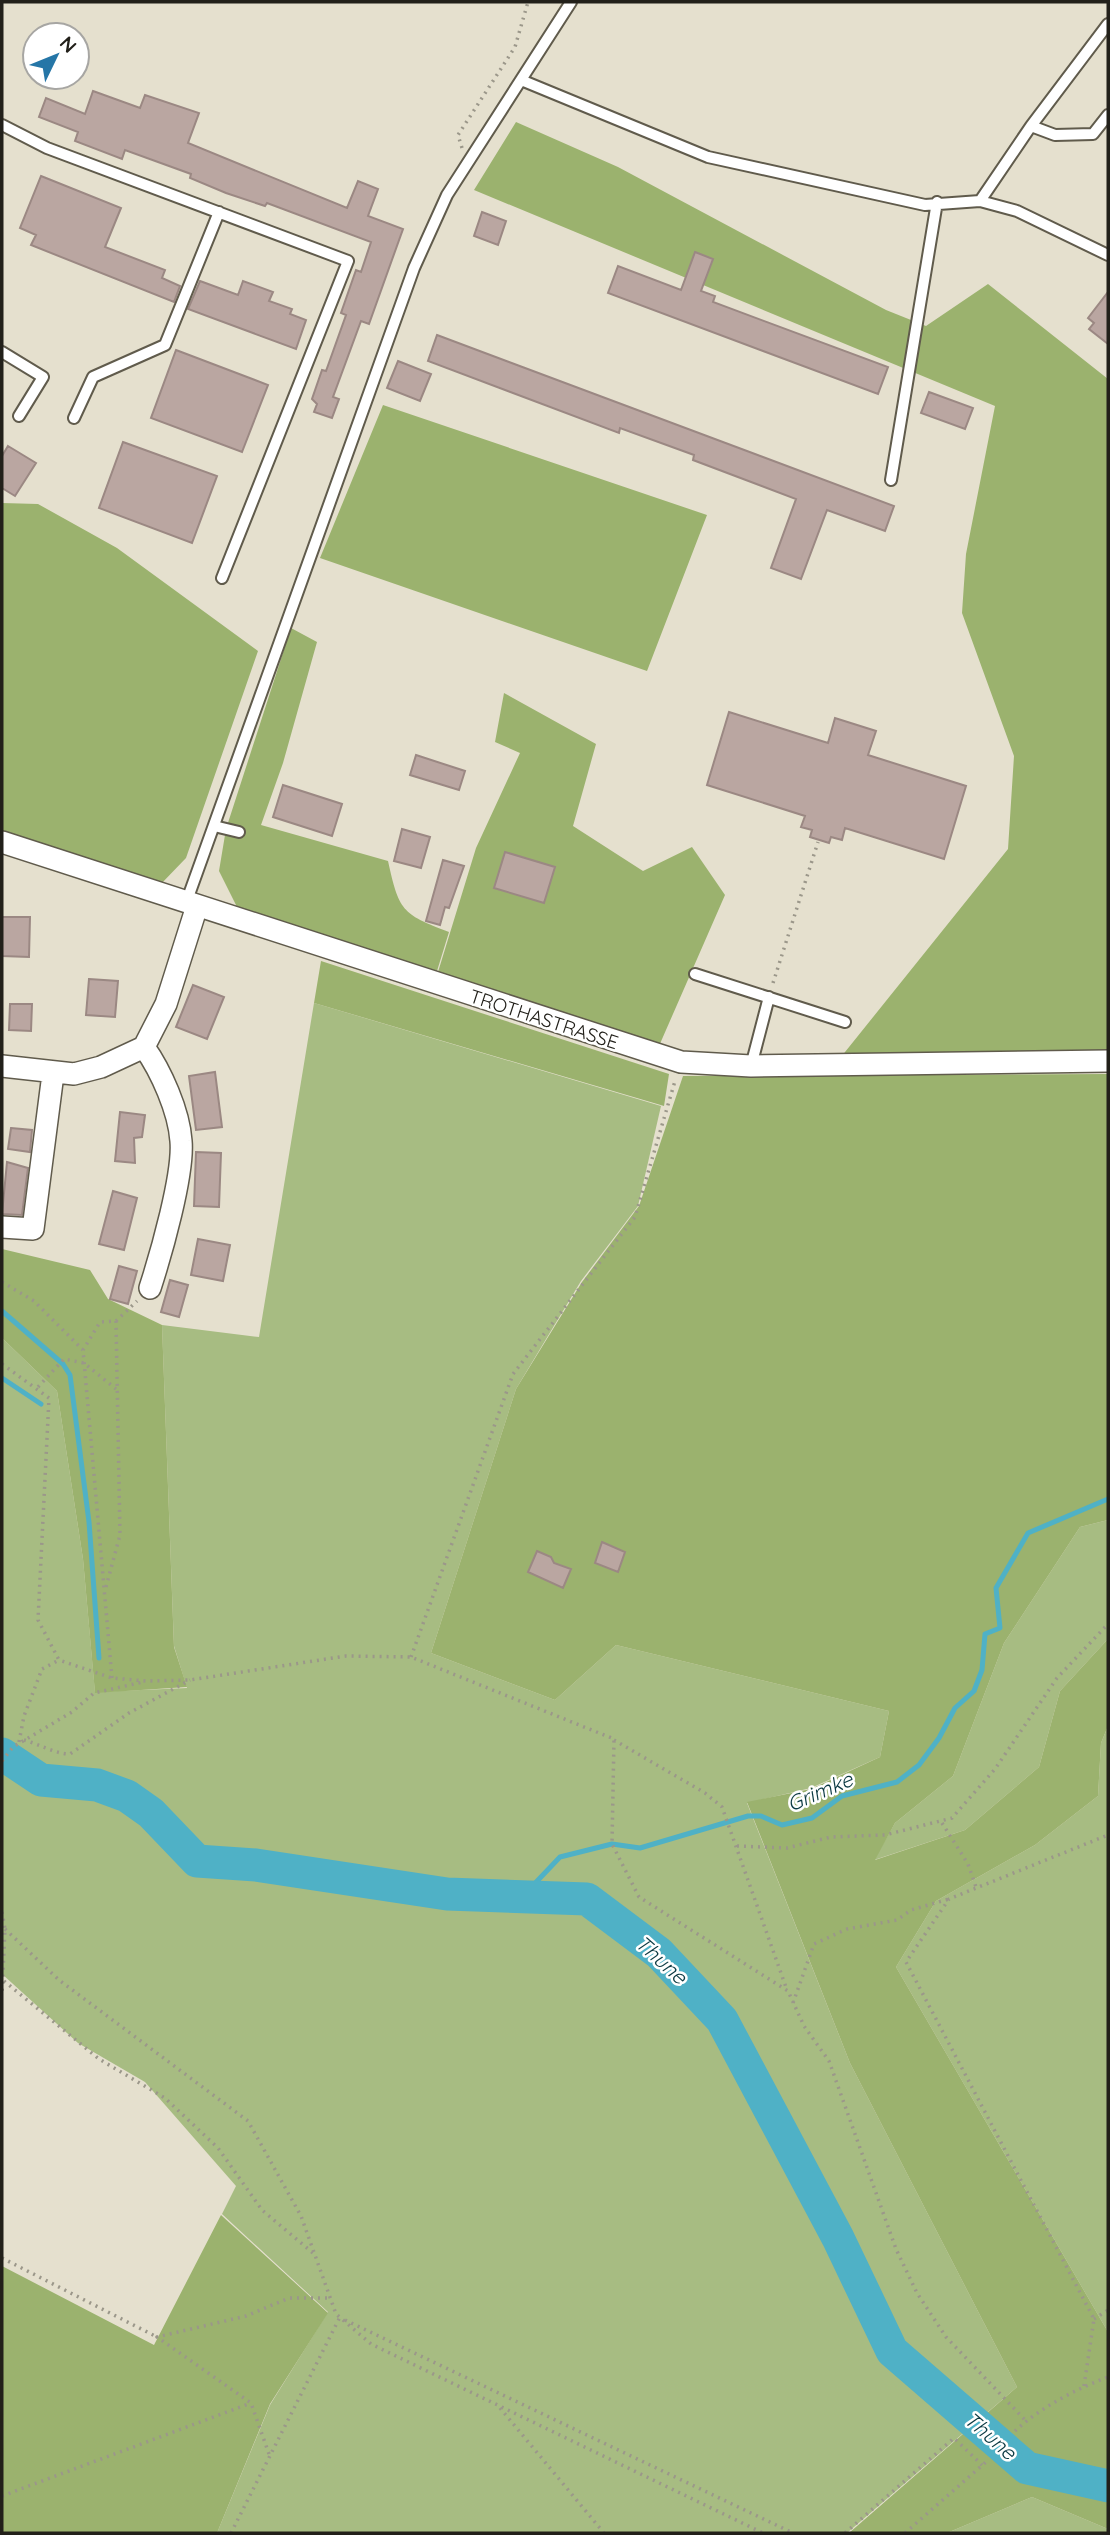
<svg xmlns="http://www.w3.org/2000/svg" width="1110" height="2535" viewBox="0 0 1110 2535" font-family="Quicksand,sans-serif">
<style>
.green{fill:#a7bc82}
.forest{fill:#9bb26e}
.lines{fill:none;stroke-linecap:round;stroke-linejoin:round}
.stream{stroke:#4fb1c6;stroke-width:5}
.river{stroke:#4fb1c6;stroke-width:33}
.building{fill:#baa6a1;stroke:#9b8883;stroke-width:2}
.service-casing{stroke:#605b4c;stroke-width:14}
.minor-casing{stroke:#605b4c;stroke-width:24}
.path{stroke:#9b978a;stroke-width:3.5;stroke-dasharray:2 5;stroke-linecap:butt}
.service{stroke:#fff;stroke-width:10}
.minor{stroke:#fff;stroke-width:21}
.labels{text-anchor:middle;stroke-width:5;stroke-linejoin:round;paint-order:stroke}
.street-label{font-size:19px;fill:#22201a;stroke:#fff}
.water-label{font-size:21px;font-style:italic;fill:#0a3942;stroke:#fff}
</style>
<rect width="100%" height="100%" fill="#e5e0ce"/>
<path class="green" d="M314 1003 661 1106 638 1206 581 1281 516 1389 431 1653 555 1700 616 1645 889 1711 880 1757 811 1788 747 1803 850 2063 1017 2387 847 2533H217L270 2405 328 2312 222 2214 236 2186 145 2082 78 2043 2 1974V1338L57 1391 83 1559 95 1692 187 1688 174 1646 162 1325 259 1337Z
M1108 1520V1639L1060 1691 1039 1767 965 1830 874 1860 895 1823 953 1776 1004 1643 1080 1527Z
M1108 1726V2332L896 1967 936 1901 1035 1845 1098 1796 1101 1743Z
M1032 2497 1108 2529V2533H947Z"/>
<path class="forest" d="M516 122 618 167 886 310 926 326 988 284 1108 379V1052L841 1057 1008 849 1014 756 962 613 966 554 995 406 474 190Z
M383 405 707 515 647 671 320 558Z
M2 503 38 504 117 548 258 651 186 858 160 885 2 832Z
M291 628 317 642 283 763 261 825 388 861C399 910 401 914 449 932L437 971 238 909 219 871 226 829Z
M504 693 596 744 573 826 643 871 692 847 725 895 659 1046 438 972 476 848 520 753 495 742Z
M321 961 669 1074 664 1106 314 1003Z
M1108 1074V1520L1080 1527 1004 1643 953 1776 895 1823 875 1860 965 1830 1039 1767 1060 1691 1108 1639V1726L1101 1743 1098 1796 1035 1845 936 1901 896 1967 1108 2332V2529L1032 2497 947 2533H849L1017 2387 850 2063 747 1802 811 1789 880 1757 889 1711 616 1645 555 1700 431 1653 516 1389 582 1282 639 1206 683 1076Z
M2 1249 90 1270 108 1299 162 1325 174 1647 187 1687 95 1693 83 1559 57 1391 2 1338Z
M221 2215 328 2313 270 2404 217 2533H2V2266L154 2345Z"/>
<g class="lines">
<path class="stream" d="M2 1311 63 1364 70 1375 89 1522 99 1658
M2 1378 41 1404
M521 1898 560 1857 612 1844 640 1848 748 1816H761L782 1825 812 1818 842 1796 897 1782 919 1765 939 1738 955 1708 974 1691 982 1670 985 1634 1000 1628 996 1588 1028 1533 1108 1499"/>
<path class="river" d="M2 1754 41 1780 97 1785 127 1796 151 1813 197 1861 256 1865 447 1894 587 1899 659 1953 722 2020 838 2238 892 2351 1027 2468 1108 2486"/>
</g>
<path class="building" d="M93 91 140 108 145 95 199 113 188 143 347 208 358 181 378 189 368 216 403 229 369 324 361 321 333 397 339 399 332 418 314 412 317 404 312 399 322 370 326 371 346 315 341 313 356 270 361 272 371 242 267 203 265 206 226 193 190 178 191 174 125 150 122 159 75 141 78 132 39 117 46 98 85 114Z
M41 176 121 208 105 247 165 270 162 278 180 286 174 302 31 245 36 235 20 228Z
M482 212 506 221 498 245 474 236Z
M695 252 713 259 701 291 715 296 713 302 888 367 878 394 608 293 618 266 681 290Z
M200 281 238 295 243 281 273 292 269 301 292 309 290 314 306 320 296 349 188 309Z
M1108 292V344L1089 329 1094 323 1088 318Z
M437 335 894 506 885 531 827 510 801 579 771 568 796 499 693 460 694 455 620 428 619 433 428 361Z
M176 350 268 385 242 452 151 418Z
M398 361 431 374 420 401 387 388Z
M929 392 973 408 965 429 921 413Z
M123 442 217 476 192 543 99 508Z
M8 446 36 463 15 496 2 488V456Z
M729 712 828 743 835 718 876 731 868 755 966 786 944 859 845 828 842 840 831 837 829 843 810 837 812 830 801 827 805 816 707 785Z
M416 755 465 771 459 790 410 775Z
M283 785 342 804 332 836 273 817Z
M402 829 430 837 421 868 394 861Z
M505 852 555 867 544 903 494 888Z
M443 860 464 866 449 908 445 907 440 925 426 921Z
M2 917H30L29 957 2 956Z
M89 979 118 981 115 1017 86 1015Z
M193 985 224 997 207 1039 176 1027Z
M10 1004H32L31 1031 9 1030Z
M215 1072 222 1127 196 1130 189 1076Z
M120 1112 145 1115 142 1137 134 1138 135 1163 115 1161Z
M11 1128 32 1130 30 1152 8 1149Z
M196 1152 221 1153 219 1207 194 1206Z
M7 1162 28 1168 22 1215 2 1214Z
M113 1191 137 1198 124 1250 99 1244Z
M198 1239 230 1245 223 1281 191 1275Z
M119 1266 137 1271 128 1304 110 1299Z
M170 1280 188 1285 179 1317 161 1312Z
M602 1542 625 1552 618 1572 595 1563Z
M537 1551 551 1557 554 1563 571 1569 563 1588 528 1572Z"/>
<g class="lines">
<g class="service-casing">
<path id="service" d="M521 80 708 157 925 205 980 201 1031 126 1108 24
M2 125 47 148 348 261 222 578
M1031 126 1055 135 1093 134 1108 115
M980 201 1017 211 1108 255
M2 352 43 377 19 416
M74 418 93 377 165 345 219 212
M891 480 937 202
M214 826 239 832
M186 903 414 268 447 195 571 2
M695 974 845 1022
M751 1066 769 997"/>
</g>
<g class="minor-casing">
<path id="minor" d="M2 842 681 1062 751 1066 1108 1061
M144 1047C161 1071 179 1111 181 1141 184 1174 161 1254 150 1288
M2 1066 74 1074 101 1067 144 1047 166 1004 197 906
M2 1227 33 1229 53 1074"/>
</g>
<path class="path" d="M462 148 458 135 515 47 528 2
M773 983 818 842
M2 1282 34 1301 83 1350
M2 1364 49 1398 38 1620 59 1660 112 1678 146 1681 190 1680 346 1656 411 1657 614 1739 612 1844 639 1897 788 1991 804 2026 829 2061 896 2249 917 2293 946 2337 1026 2421
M38 1387 64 1359 84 1363 116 1389
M106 1587 120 1535 116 1321
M411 1657 513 1374 635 1217 675 1081
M112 1678 83 1350 100 1322 116 1321 137 1301
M24 1740C39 1744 55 1754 70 1754L129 1713 190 1680
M614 1740 705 1793 722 1807 787 1990
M19 1742 24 1716 42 1669 59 1660
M2 1761 13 1747 72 1712 94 1693 143 1682
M942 1823 968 1864 976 1887
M737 1846 787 1848 831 1837 885 1835 952 1818 995 1769 1057 1678 1108 1624
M2 1912 5 1929 2 1995
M5 1929 59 1980 248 2121 301 2216 336 2314 371 2344 763 2533
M4 1981 99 2059 165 2098 218 2148 262 2210 313 2253
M793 2003 814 1944 847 1929 897 1920 911 1910 949 1899
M2 2258 157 2337
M1094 2319 1108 2310
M345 2320 793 2533
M1084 2386 1094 2319 906 1962 949 1899 1108 1835
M500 2408 604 2533
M1015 2431C1041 2407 1076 2389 1108 2377
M269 2454 251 2403 157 2337 246 2316 289 2298H330
M2 2496 251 2403
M231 2533 340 2317
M845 2533 954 2438 982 2465
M905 2533 986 2462"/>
<use href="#service" class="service"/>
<use href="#minor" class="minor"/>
</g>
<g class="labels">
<g class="street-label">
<text transform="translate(544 1019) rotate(18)" y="7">TROTHASTRASSE</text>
</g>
<g class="water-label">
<text transform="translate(820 1792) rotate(-23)" y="7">Grimke</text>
<text transform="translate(661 1960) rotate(42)" y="7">Thune</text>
<text transform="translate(990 2436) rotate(41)" y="7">Thune</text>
</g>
</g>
<rect width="1110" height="2535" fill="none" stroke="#22201a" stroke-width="7"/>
<g transform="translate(56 56) rotate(47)"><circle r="33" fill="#ffffff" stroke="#a7a6a3" stroke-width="2"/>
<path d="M0-5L12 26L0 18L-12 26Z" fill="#2576a7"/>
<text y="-10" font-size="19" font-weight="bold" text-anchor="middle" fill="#22201a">N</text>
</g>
</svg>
